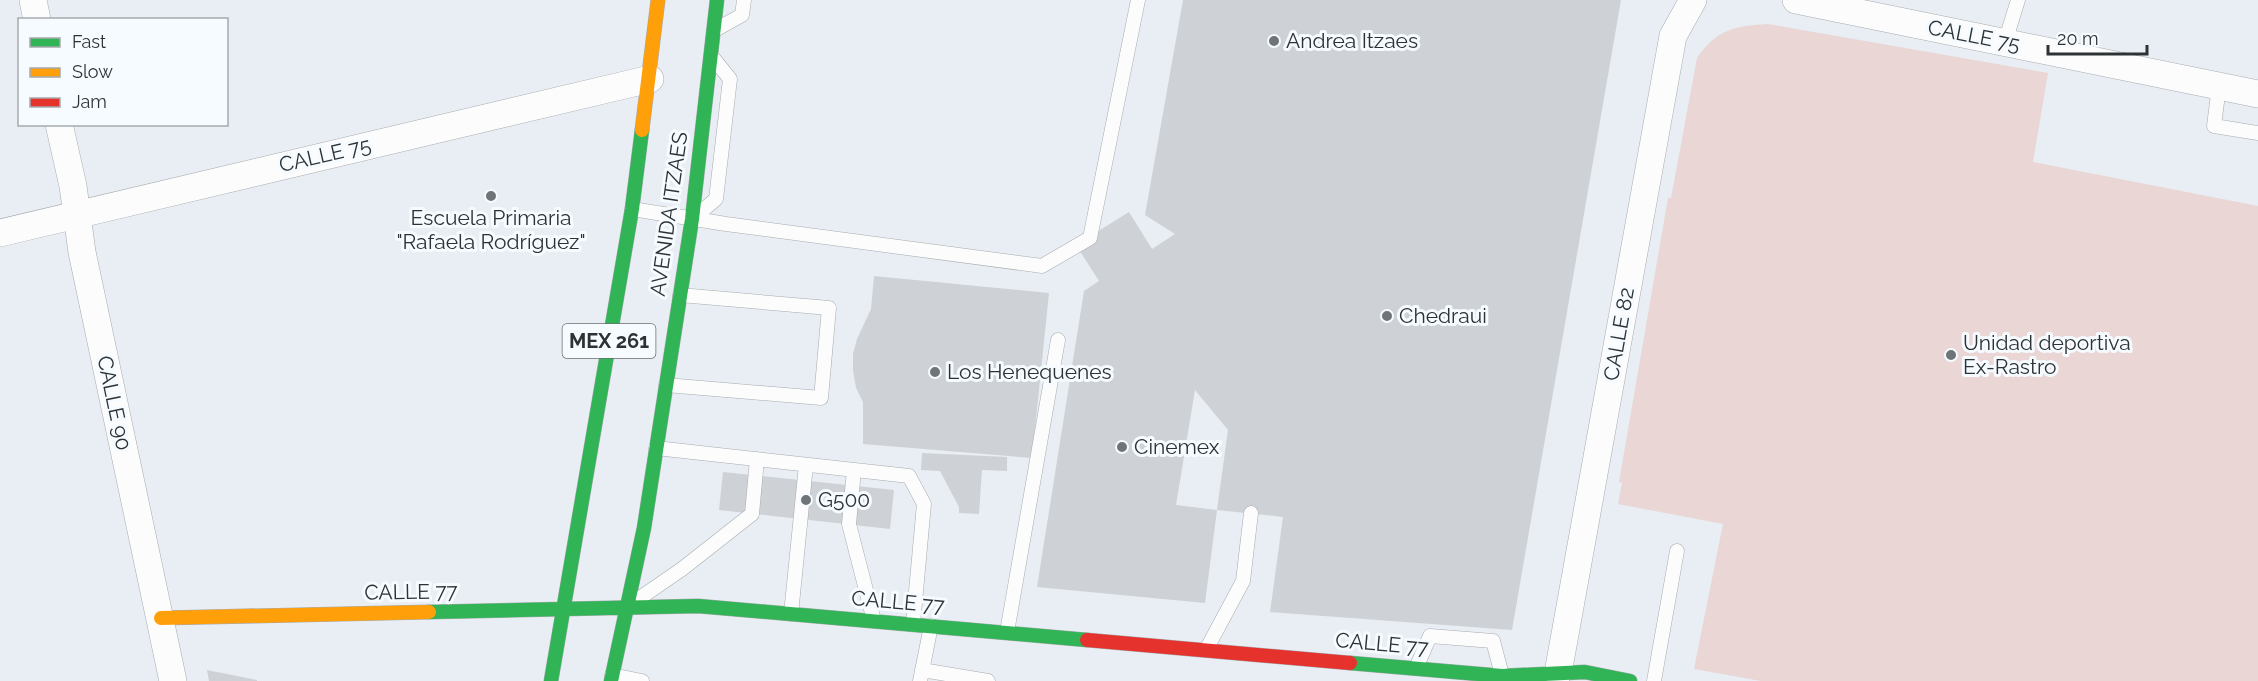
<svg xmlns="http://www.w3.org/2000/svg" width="2258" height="681" viewBox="0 0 2258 681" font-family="Raleway,sans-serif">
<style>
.green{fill:#e9d6d5}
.building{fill:#ced2d6;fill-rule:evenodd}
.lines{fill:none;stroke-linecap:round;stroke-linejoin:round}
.lane-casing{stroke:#a7abaf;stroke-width:15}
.street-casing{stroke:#a7abaf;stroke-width:28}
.fast-casing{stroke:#a7abaf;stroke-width:15}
.slow-casing{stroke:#a7abaf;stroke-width:15}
.jam-casing{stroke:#a7abaf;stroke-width:15}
.lane{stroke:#fcfcfd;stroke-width:14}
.street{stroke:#fcfcfd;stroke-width:27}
.fast{stroke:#30b455;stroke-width:14}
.slow{stroke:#ff9f0a;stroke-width:14}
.jam{stroke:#e5322d;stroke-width:14}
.poi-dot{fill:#6e7478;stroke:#f6fbff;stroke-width:2}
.labels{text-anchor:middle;stroke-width:6;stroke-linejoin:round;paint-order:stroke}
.shield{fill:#f6fbff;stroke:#696e72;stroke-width:1.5}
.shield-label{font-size:20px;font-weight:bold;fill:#2d3235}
.street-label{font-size:21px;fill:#2d3235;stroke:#f6fbff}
.poi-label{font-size:21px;fill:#2d3235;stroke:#f6fbff;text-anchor:start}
</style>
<rect width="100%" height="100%" fill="#e8eef3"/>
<path class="green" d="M1768 24 2048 73 2033 162 2258 206V681H1761L1694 669 1723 524 1618 504 1622 483 1619 482 1668 198H1671L1697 58C1717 29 1735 26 1768 24Z"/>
<path class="building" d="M1183 0H1621L1512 630 1270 612 1283 517 1217 510 1205 603 1037 587 1084 291 1099 281 1076 245 1129 212 1152 249 1175 234 1145 215ZM1195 390 1228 430 1217 510 1176 505Z
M874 276 1049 293 1032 458 863 444V402L856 388 853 370V354L857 339 871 309Z
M922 453 1007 457V471L982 470 979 514 959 513V507L940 471 921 470Z
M723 472 894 490 890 529 719 510Z
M207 670 257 680V681H209Z"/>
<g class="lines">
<g class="lane-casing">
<path id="lane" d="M715 30 742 15 744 0
M2005 42 2018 0
M2219 86 2214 126 2258 133
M632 209 726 224 1042 266 1090 238 1138 0
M696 216 716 199 730 79 714 59
M666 385 821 398 829 308 680 295
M656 448 909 476 924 504 913 624
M854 470 849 524 874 621
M637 600 682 569 752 514 757 459
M791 614 806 465
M1007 632 1058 340
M1206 650 1243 581 1251 513
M1416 668 1430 636 1493 641 1502 675
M922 670 988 681
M612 675 642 681
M920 681 931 626
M1654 681 1677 551"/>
</g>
<g class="street-casing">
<path id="street" d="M33 0 37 20
M1796 0 2258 94
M59 124 73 186 82 252 173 681
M0 233 650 79
M1558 673 1673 36 1693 0"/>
</g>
<g class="fast-casing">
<path id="fast" d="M429 612 698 606 1087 640
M1350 663 1502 676 1585 672 1630 681
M551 681 632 209 642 130
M611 681 644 528 692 219 717 0"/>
</g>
<g class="slow-casing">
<path id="slow" d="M642 130 658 0
M161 618 429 612"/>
</g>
<g class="jam-casing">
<path id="jam" d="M1087 640 1350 663"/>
</g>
<use href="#lane" class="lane"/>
<use href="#street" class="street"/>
<use href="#fast" class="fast"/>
<use href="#slow" class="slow"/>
<use href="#jam" class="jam"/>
</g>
<g class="poi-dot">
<circle cx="1274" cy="41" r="6"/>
<circle cx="491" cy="196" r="6"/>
<circle cx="1387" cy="316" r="6"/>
<circle cx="1951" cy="355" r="6"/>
<circle cx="935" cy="372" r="6"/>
<circle cx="1122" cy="447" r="6"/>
<circle cx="806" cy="500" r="6"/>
</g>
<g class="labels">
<rect class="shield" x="562.5" y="324" width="93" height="34" rx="4.5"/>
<g class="shield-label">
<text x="609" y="348">MEX 261</text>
</g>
<g class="street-label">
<text transform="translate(1974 36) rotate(11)" y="7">CALLE 75</text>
<text transform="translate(325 155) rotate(-13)" y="7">CALLE 75</text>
<text transform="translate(669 214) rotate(-82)" y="7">AVENIDA ITZAES</text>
<text transform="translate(1619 334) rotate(-80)" y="7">CALLE 82</text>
<text transform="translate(114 403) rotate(78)" y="7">CALLE 90</text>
<text transform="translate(411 592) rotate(-1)" y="7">CALLE 77</text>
<text transform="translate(898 602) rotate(5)" y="7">CALLE 77</text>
<text transform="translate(1382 644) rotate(5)" y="7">CALLE 77</text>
</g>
<g class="poi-label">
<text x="1286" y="48">Andrea Itzaes</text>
<text x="491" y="225" text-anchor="middle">Escuela Primaria<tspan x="491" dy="24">"Rafaela Rodríguez"</tspan></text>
<text x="1399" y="323">Chedraui</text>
<text x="1963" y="350">Unidad deportiva<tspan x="1963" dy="24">Ex-Rastro</tspan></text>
<text x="947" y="379">Los Henequenes</text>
<text x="1134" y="454">Cinemex</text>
<text x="818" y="507">G500</text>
</g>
</g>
<rect x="18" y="18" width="210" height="108" fill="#f6fbff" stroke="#a6abae" stroke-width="1.5"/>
<rect x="30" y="38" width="30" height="9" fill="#30b455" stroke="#a6abae" stroke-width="1.5"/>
<text x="72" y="48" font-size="18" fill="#2d3235">Fast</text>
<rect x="30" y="68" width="30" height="9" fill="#ff9f0a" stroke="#a6abae" stroke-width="1.5"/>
<text x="72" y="78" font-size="18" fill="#2d3235">Slow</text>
<rect x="30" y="98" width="30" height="9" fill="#e5322d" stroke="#a6abae" stroke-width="1.5"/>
<text x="72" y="108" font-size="18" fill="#2d3235">Jam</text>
<path d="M2048 45v9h99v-9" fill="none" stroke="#2d3235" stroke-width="3"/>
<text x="2057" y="45" font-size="18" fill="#2d3235" stroke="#f6fbff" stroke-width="4.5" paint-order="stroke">20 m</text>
</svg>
